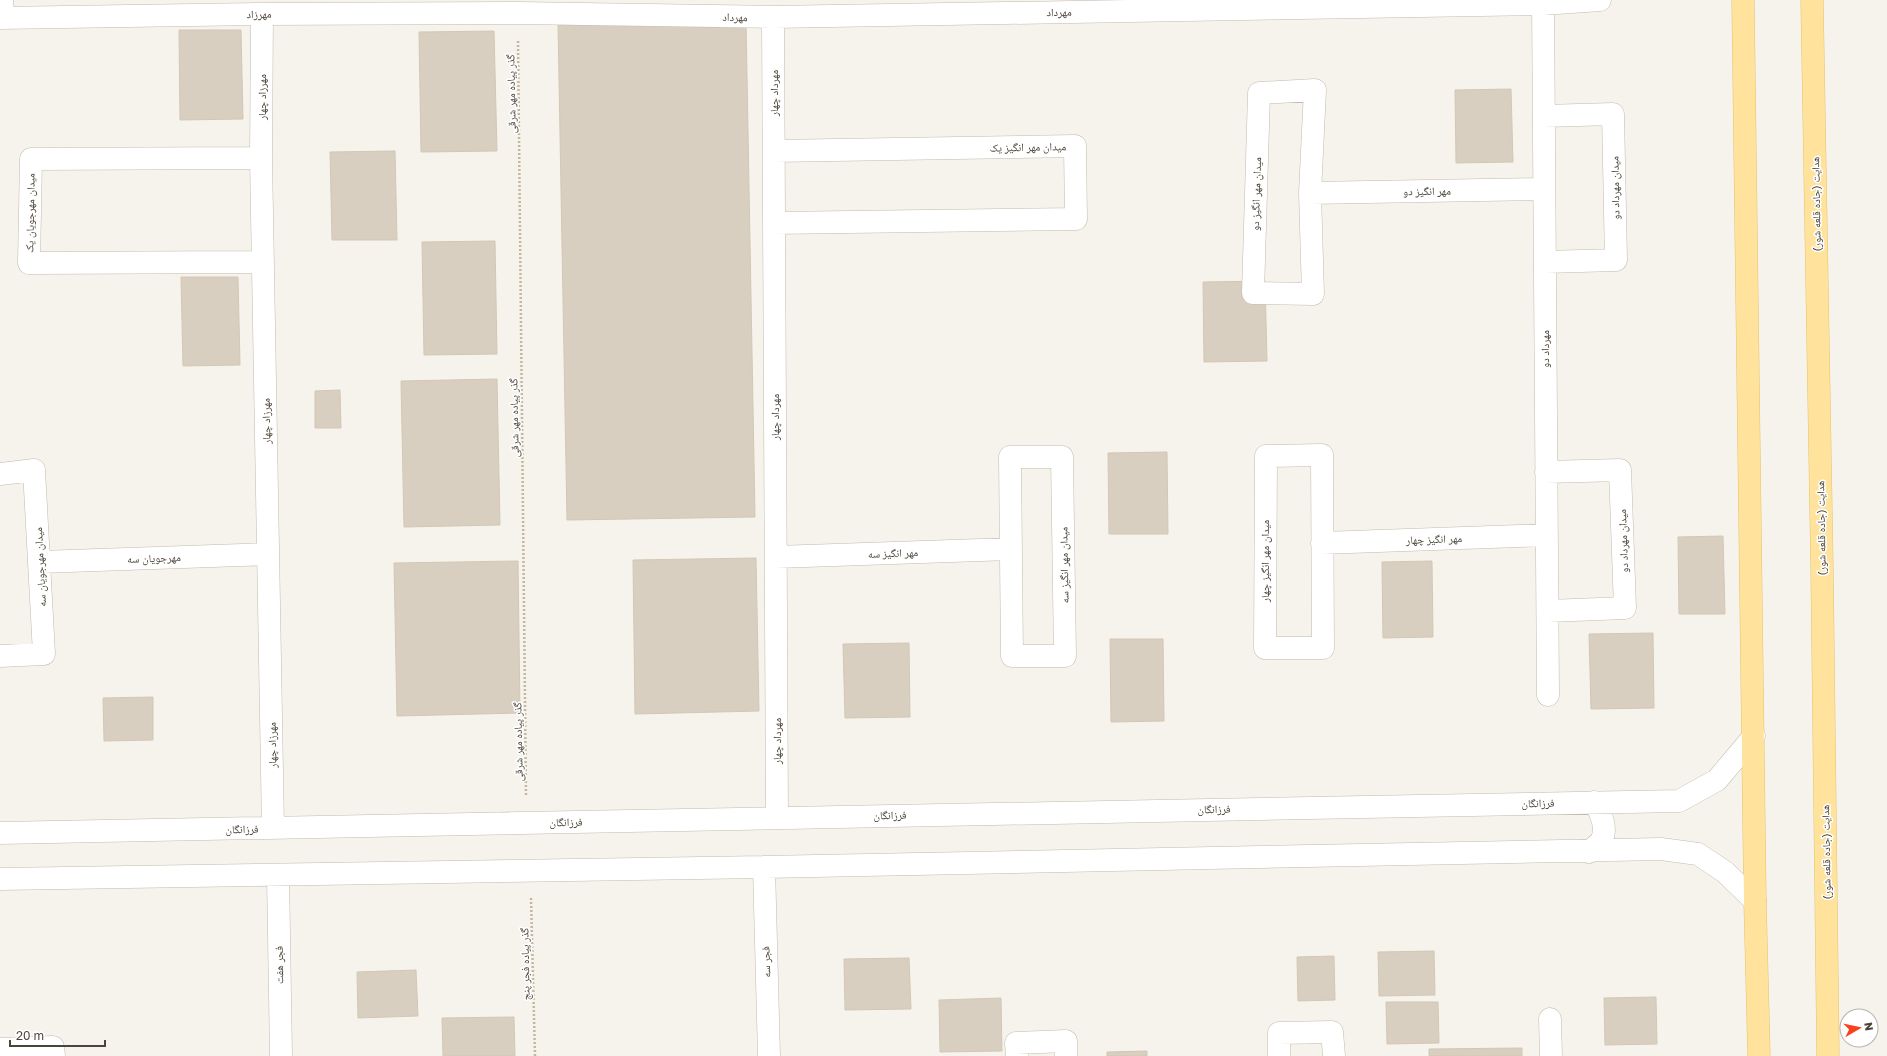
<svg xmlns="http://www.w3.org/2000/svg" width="1887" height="1056" viewBox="0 0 1887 1056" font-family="'Golos Text','Noto Naskh Arabic',sans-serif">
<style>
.building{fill:#d8cfc1;stroke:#d3c7b4}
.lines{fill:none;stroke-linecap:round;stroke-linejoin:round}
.minor-casing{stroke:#c2bbae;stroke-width:23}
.major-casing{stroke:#e6c16a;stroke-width:23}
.path{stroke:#c4b79f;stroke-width:2.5;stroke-dasharray:2 2;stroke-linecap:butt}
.minor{stroke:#fff;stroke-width:22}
.major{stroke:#ffe39c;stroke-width:22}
.labels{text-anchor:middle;stroke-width:3;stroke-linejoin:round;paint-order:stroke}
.street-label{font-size:11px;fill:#4b4439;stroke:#fff}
</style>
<rect width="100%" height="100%" fill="#f6f3ec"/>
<path class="building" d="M746 21 755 517 567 520 558 24Z
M179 30H241L243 119 180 120Z
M494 31 497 151 421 152 419 32Z
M1511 89 1513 162 1456 163 1455 90Z
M395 151 397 240H332L330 152Z
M495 241 497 354 424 355 422 242Z
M181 277H238L240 365 183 366Z
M1265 281 1267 361 1204 362 1203 282Z
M497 379 500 525 404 527 401 381Z
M340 390 341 428H315V391Z
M1167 452 1168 534H1109L1108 453Z
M1723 536 1725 614H1679L1678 537Z
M756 558 759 711 635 714 633 560Z
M518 561 520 713 397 716 394 563Z
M1432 561 1433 637 1383 638 1382 562Z
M1653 633 1654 708 1591 709 1589 634Z
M1110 639H1163L1164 721 1111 722Z
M909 643 910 717 845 718 843 644Z
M153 697V740L104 741 103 698Z
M1434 951 1435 995 1379 996 1378 952Z
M1334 956 1335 1000 1298 1001 1297 957Z
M909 958 911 1009 845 1010 844 959Z
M416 970 418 1016 358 1018 357 972Z
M1656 997 1657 1044 1605 1045 1604 998Z
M1001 998 1002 1051 940 1052 939 1000Z
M1386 1002H1438L1439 1043 1387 1044Z
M514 1017 515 1056H443L442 1018Z
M1522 1048V1056H1429V1049Z
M1147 1051V1056H1107V1052Z"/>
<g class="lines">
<g class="minor-casing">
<path id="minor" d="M2 0 3 18
M1543 0 1548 695
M262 14 261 158 273 828
M773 17 777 817
M0 18 262 14 518 13 773 17 1543 4 1600 0
M1315 90 1310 193 1313 294 1253 293 1259 93Z
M1544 116 1613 114 1616 260 1545 262
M774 151 1075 146 1076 219 774 223
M261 158 31 159 29 263 263 262
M1310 193 1544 189
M1322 455 1323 648H1265L1266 456Z
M1010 457H1062L1065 656H1012Z
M1546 472 1620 470 1625 608 1548 611
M0 474 34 470 44 654 0 656
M1322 543 1547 535
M776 557 1010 549
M40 562 268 554
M0 833 1679 801 1717 780 1754 736
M1589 852C1592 849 1598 845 1601 841 1608 829 1601 812 1594 802
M764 867 769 1056
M278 875 281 1056
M0 879 764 867 1661 849 1698 854 1725 872 1755 901
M1550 1019 1551 1056
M0 1049 53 1047 54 1056
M1017 1056 1016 1043 1066 1041V1056
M1279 1056V1033L1332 1032 1334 1056"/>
</g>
<g class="major-casing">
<path id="major" d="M1743 0 1755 901 1759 1056
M1812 0 1822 568 1828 1056"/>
</g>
<path class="path" d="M518 41 526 796
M531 898 535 1056"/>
<use href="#minor" class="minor"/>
<use href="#major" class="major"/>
</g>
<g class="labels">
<g class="street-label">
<text transform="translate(1059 12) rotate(-1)" y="4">مهرداد</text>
<text transform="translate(259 14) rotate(-1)" y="4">مهرزاد</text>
<text transform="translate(735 17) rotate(1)" y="4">مهرداد</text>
<text transform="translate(774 93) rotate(-90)" y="4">مهرداد چهار</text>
<text transform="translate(511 94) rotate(-91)" y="4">گذر پیاده مهر شرقی</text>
<text transform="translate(262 97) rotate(-90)" y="4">مهرزاد چهار</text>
<text transform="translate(1028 147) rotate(-1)" y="4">میدان مهر انگیز یک</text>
<text transform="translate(1615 188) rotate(-91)" y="4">میدان مهرداد دو</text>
<text transform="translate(1427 191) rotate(-1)" y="4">مهر انگیز دو</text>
<text transform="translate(1256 194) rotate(-88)" y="4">میدان مهر انگیز دو</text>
<text transform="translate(1816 204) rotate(-91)" y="4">هدایت (جاده قلعه شور)</text>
<text transform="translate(30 213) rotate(-89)" y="4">میدان مهرجویان یک</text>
<text transform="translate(1545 349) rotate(-90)" y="4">مهرداد دو</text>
<text transform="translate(775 417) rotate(-90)" y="4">مهرداد چهار</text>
<text transform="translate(514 418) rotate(-91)" y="4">گذر پیاده مهر شرقی</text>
<text transform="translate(266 421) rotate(-91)" y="4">مهرزاد چهار</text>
<text transform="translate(1821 528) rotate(-91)" y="4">هدایت (جاده قلعه شور)</text>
<text transform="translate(1434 539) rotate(-2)" y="4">مهر انگیز چهار</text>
<text transform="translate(1623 541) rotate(-92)" y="4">میدان مهرداد دو</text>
<text transform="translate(893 553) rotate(-2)" y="4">مهر انگیز سه</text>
<text transform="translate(154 558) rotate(-2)" y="4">مهرجویان سه</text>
<text transform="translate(1265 561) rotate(-90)" y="4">میدان مهر انگیز چهار</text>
<text transform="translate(1064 565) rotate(-91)" y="4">میدان مهر انگیز سه</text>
<text transform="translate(40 567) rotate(-93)" y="4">میدان مهرجویان سه</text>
<text transform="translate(777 741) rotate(-90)" y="4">مهرداد چهار</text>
<text transform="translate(518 742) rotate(-91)" y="4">گذر پیاده مهر شرقی</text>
<text transform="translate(272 745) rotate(-91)" y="4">مهرزاد چهار</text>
<text transform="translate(1538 803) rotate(-1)" y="4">فرزانگان</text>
<text transform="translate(1214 809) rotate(-1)" y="4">فرزانگان</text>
<text transform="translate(890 815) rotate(-1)" y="4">فرزانگان</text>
<text transform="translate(566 822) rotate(-1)" y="4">فرزانگان</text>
<text transform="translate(242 829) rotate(-1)" y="4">فرزانگان</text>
<text transform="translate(1826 852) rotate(-91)" y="4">هدایت (جاده قلعه شور)</text>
<text transform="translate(766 962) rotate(-92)" y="4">فجر سه</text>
<text transform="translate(525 964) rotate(-91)" y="4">گذر پیاده فجر پنج</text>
<text transform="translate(279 965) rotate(-91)" y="4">فجر هفت</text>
</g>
</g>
<g transform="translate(1859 1028) rotate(81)"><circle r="19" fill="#ffffff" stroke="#b7b4b0"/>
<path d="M0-3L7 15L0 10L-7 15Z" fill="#fc3f1d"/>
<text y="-6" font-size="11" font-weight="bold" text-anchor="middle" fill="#4b4439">N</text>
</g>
<path d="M10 1040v6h95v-6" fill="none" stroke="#4b4439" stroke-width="2"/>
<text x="16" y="1040" font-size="12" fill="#4b4439" stroke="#ffffff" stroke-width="3" paint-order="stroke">20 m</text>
</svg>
